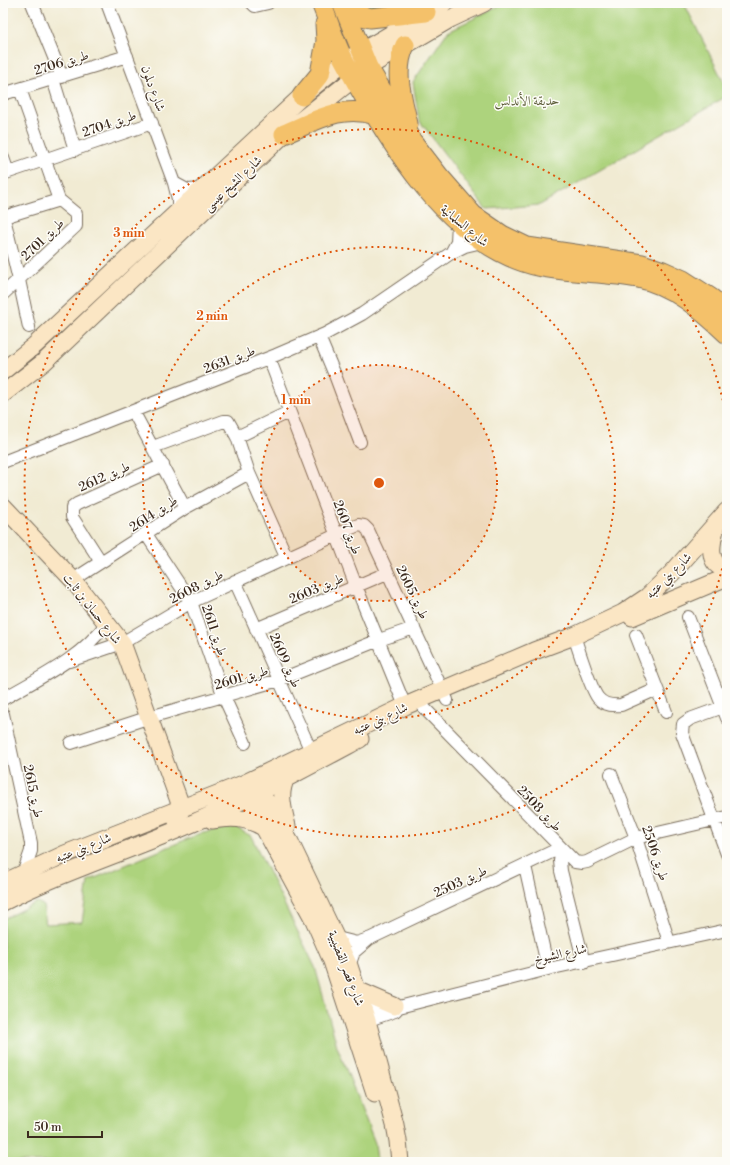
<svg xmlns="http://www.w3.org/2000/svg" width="730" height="1165" viewBox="0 0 730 1165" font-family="'Libre Bodoni',Amiri,serif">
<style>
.green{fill:#add37d;stroke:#747e4e}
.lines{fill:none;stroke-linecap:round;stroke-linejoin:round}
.street-casing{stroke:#7b6e5d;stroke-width:14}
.secondary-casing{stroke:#7b6e5d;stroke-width:19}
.primary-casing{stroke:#7b6e5d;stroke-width:21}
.street{stroke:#fff;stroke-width:12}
.secondary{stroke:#fbe6c4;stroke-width:17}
.primary{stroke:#f4c16b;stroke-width:19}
.ring{fill:none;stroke:#df570d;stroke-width:2;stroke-dasharray:2 4}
.labels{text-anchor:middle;stroke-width:3;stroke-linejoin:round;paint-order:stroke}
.street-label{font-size:13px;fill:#3b2a1e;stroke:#fdfcf7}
.park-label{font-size:13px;fill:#5d5d3a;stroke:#fdfcf7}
.centre{fill:#df570d;stroke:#fdfcf7;stroke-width:2}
.ring-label{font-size:12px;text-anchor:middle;font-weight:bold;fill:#df570d;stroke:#fdfcf7;stroke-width:3;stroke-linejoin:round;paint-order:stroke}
</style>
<rect width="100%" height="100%" fill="#fdfcf7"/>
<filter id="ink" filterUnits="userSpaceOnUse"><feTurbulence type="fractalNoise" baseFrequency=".025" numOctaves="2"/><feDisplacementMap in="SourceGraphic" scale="8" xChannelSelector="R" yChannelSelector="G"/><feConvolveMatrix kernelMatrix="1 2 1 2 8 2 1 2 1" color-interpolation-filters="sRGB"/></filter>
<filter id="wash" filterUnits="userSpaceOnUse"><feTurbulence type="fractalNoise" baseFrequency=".012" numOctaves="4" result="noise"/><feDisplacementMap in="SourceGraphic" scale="16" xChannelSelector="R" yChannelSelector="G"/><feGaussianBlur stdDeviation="0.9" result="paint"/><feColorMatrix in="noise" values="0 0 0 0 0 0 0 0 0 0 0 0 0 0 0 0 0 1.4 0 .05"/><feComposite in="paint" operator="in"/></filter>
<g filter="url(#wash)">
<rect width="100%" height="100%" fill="#f1ebd3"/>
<path class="green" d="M354 3H410L394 10 360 9Z
M506 3H684L727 89V96L540 205 486 209 419 120 413 82 448 31Z
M233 826 251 836 315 967 337 1046 375 1143 377 1161 3 1162V919L37 902 43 905 46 924 82 922 88 881 199 834Z"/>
</g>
<g filter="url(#ink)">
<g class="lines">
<g class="street-casing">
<path id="street" d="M32 3 62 77
M107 3 174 183 178 199V214
M252 3 255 6 268 3
M53 79 75 150
M3 94 127 56
M3 158 8 172
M3 174 152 123
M174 183 187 190 204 189
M3 214 19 280 29 327
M4 217 59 200
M451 253 457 242 458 222
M3 294 76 226V214L59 200 20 89
M319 337 335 375 360 442
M269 358 356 586 405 706
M133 411 185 508
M237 437 289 412
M153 447 224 421H228L237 437 249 473 287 558
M3 462 276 355 325 334 362 314 451 253 465 246 482 242
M146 534 191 602 224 697 245 743
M101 562 72 517V508L77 504 163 465
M73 580 185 508 249 473
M235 581 311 751
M688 617 727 718
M256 629 387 573
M636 635 666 712
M574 636C579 650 590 688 598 698 604 705 612 706 621 705L657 689
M69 661 122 643 191 602 358 525 364 526 368 530 447 700
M3 699C42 676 79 660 107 623
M419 700 425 709 575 862 582 863 587 862 636 838 727 817
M723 707 690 719 683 724 682 733 727 854
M3 714 31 843V851L23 874
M71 743 150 717 279 680 379 640 414 628
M611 774 636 838 669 942
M562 850 560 861 561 871 584 963
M525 866 548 969
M337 938 357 943 371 938 560 848
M349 966 354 952 368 940
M356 1013 373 1007H399L548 969 727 930
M360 1023 395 1011 399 1007"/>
</g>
<g class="secondary-casing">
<path id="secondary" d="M3 371 35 345 302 96 345 61 444 3
M3 394 44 362 284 134 368 67 450 19 484 3
M3 506 73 580 122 643 182 809 176 819
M716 525C712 542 705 564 727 570
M632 617 727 577
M286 778C278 794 283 809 287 826
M251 786 260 791 290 842 349 966 367 1021 395 1125 398 1141 400 1162
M247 787 248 798 314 920 332 961 375 1093
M212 820C232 817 245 817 263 827
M3 883 65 854 243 784 405 706 534 651 574 636 623 613 647 597 673 572 727 511
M3 902C64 871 128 851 191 824 249 799 304 769 360 739
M357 990 394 1006"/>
</g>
<g class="primary-casing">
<path id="primary" d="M321 3C329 22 335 44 345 62 386 139 450 249 542 267 574 273 607 272 638 278 673 285 702 310 727 334
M342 3 368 67 412 141 439 176 473 215 502 235 527 247 642 264 663 271 683 280 711 298 727 312
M344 3 356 14 370 18 426 12
M405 45C393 71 402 97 408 124
M302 96 320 74 326 41 325 24
M284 134C316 121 340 104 376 115"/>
</g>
<use href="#street" class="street"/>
<use href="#secondary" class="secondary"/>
<use href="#primary" class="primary"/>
</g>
</g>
<circle cx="379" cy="483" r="118" fill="#df570d" fill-opacity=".12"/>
<g class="ring">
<circle cx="379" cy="483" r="118"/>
<circle cx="379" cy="483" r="236"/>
<path d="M726 551A354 354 0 1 1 726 415"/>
</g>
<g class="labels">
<g class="street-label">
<text transform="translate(61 62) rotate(-17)" y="5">طريق 2706</text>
<text transform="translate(154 88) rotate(70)" y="5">شارع دلمون</text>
<text transform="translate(109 123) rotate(-19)" y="5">طريق 2704</text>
<text transform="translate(232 183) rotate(-43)" y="5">شارع الشيخ عيسى</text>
<text transform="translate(465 225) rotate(40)" y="5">شارع السلمانية</text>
<text transform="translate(42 239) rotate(-44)" y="5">طريق 2701</text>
<text transform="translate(229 359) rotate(-21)" y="5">طريق 2631</text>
<text transform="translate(104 476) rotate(-24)" y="5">طريق 2612</text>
<text transform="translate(153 513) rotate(-33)" y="5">طريق 2614</text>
<text transform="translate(348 527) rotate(69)" y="5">طريق 2607</text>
<text transform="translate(668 575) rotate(-45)" y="5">شارع بني عتبه</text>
<text transform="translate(196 586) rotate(-27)" y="5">طريق 2608</text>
<text transform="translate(316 588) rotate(-23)" y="5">طريق 2603</text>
<text transform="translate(413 592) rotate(64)" y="5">طريق 2605</text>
<text transform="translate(93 608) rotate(52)" y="5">شارع حسان بن ثابت</text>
<text transform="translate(215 630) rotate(71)" y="5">طريق 2611</text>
<text transform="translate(286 660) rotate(66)" y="5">طريق 2609</text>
<text transform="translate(241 677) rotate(-16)" y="5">طريق 2601</text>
<text transform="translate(380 718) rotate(-25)" y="5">شارع بني عتبه</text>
<text transform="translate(34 791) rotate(78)" y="5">طريق 2615</text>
<text transform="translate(540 808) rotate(46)" y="5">طريق 2508</text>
<text transform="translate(83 847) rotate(-22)" y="5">شارع بني عتبه</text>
<text transform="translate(656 853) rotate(71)" y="5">طريق 2506</text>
<text transform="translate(460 881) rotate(-25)" y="5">طريق 2503</text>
<text transform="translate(560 953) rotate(-12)" y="5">شارع الشيوخ</text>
<text transform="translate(347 968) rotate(69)" y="5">شارع قصر القضيبية</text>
</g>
<g class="park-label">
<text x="527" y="105">حديقة الأندلس</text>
</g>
</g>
<circle cx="379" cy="483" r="6" class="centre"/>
<g class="ring-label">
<text x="129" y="237">3 min</text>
<text x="212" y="320">2 min</text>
<text x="296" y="404">1 min</text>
</g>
<rect width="730" height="1165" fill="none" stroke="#fdfcf7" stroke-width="16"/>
<path d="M28 1131v6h74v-6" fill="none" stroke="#3b2a1e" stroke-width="2"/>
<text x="34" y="1131" font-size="12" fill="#3b2a1e" stroke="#fdfcf7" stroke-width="3" paint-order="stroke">50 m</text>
</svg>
